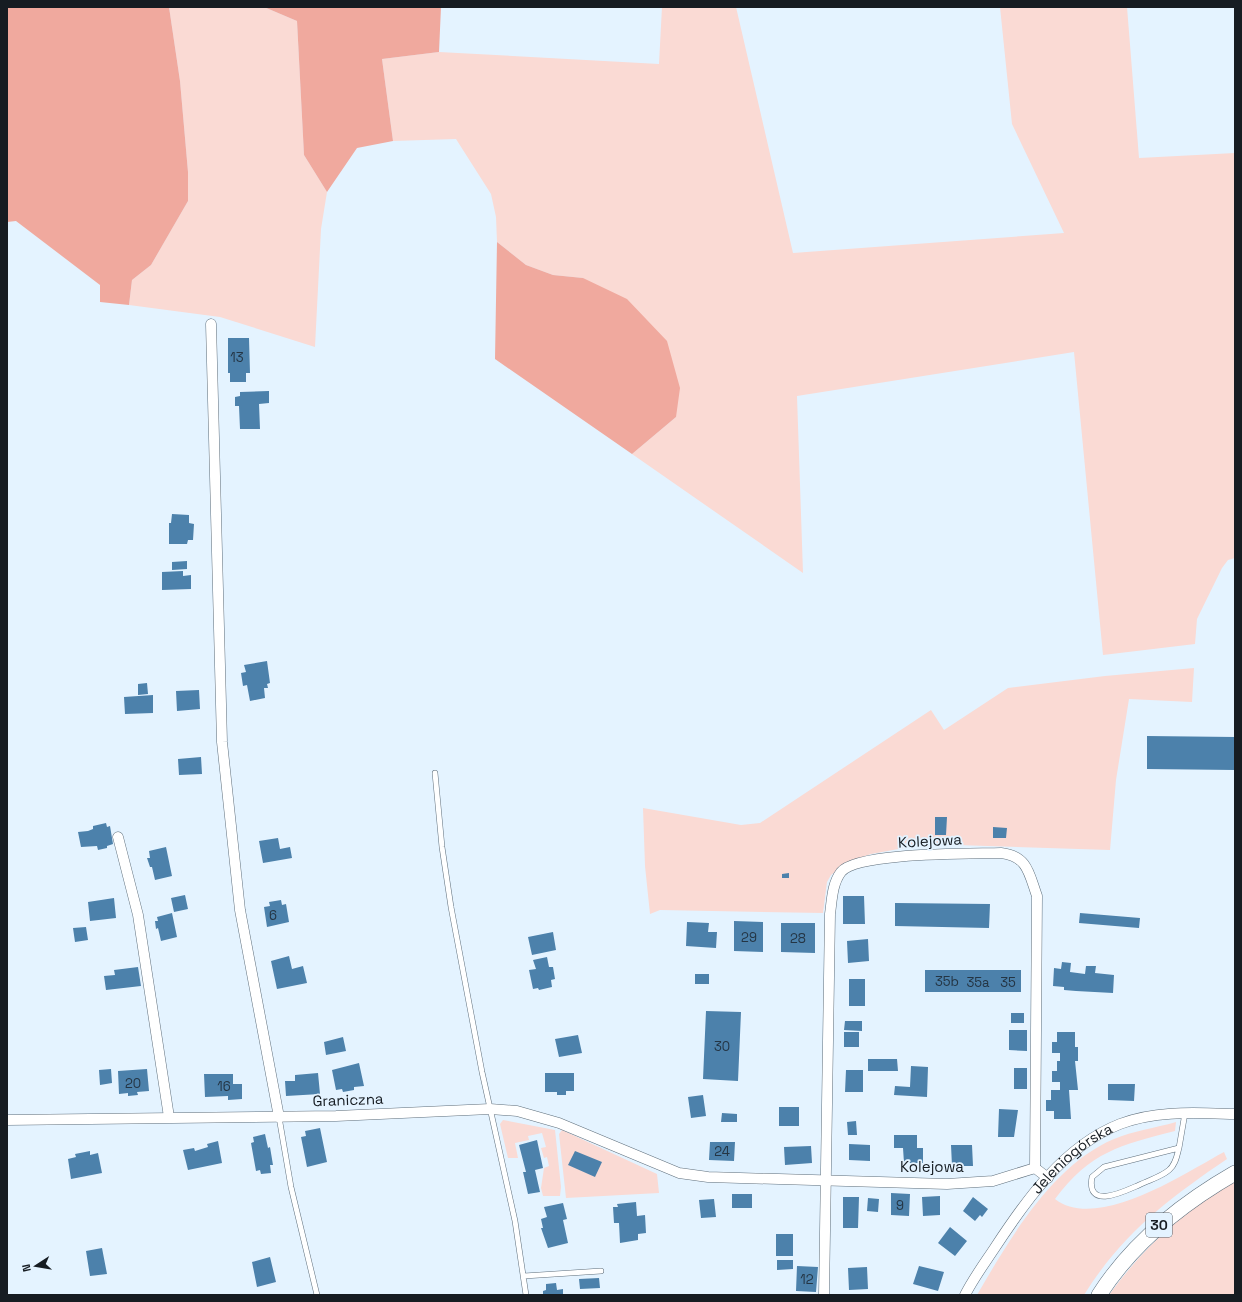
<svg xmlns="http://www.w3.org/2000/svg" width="1242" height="1302" viewBox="0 0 1242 1302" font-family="'Space Grotesk',sans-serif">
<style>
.green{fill:#fadad4}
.forest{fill:#f0a99e}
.building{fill:#4c81ab}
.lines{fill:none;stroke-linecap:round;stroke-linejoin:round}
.lane-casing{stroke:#5f6f7c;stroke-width:6}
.street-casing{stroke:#5f6f7c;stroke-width:11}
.primary-casing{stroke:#5f6f7c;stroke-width:16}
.lane{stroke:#fff;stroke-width:5}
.street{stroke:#fff;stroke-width:10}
.primary{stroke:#fff;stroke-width:15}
.labels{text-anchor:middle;stroke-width:3.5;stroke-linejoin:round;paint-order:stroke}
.number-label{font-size:13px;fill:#243544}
.shield{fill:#e4f3ff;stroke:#545c64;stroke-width:1}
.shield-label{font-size:14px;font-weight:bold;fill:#161c22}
.street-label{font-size:15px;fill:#161c22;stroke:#e4f3ff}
</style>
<rect width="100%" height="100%" fill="#e4f3ff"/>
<path class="green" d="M169 7H264L297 21 304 155 327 192 321 229 315 347 220 317 129 305 132 280 151 265 188 201V172L180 81Z
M662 7H736L793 253 1064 233 1012 124 1000 7H1127L1139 158 1235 153V558L1228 560 1222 568 1197 619 1195 644 1103 655 1074 352 797 396 803 573 632 454 676 417 583 278 553 275 526 265 497 242 496 217 491 194 456 139 393 141 382 59 439 52 659 64Z
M1194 668 1192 702 1129 699 1116 780 1110 850 926 844 871 854 848 862 831 875 827 882 823 913 660 910 650 914 645 866 643 808 741 825 760 823 931 710 944 730 1008 688 1105 676Z
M503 1120 555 1130 561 1187 560 1196H543L541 1188 544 1168 549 1166 547 1157 544 1158 541 1148 546 1147 542 1133 528 1136 529 1140 515 1143 518 1158H508L500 1124Z
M1176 1122 1175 1131C1120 1145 1090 1152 1055 1199 1097 1232 1185 1173 1224 1152L1227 1159C1168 1199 1122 1234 1084 1295H977C1009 1240 1052 1165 1114 1139 1133 1131 1155 1128 1176 1122Z
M562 1130 657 1174 659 1193 566 1198 559 1134Z
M1235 1182V1295H1109C1143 1248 1184 1210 1235 1182Z"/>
<path class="forest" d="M7 7H169L180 81 188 172V201L151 265 132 280 129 305 100 302V285L16 221 7 222Z
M264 7H441L439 52 382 59 393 141 357 148 327 192 304 155 297 21Z
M497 242 526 265 553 275 583 278 627 299 667 341 680 388 676 417 632 454 495 359Z"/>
<path class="building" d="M228 338H249L250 373H246V382H230V373H228Z
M269 391V403L259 404 260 429H240L239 406H235V397L240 396V392Z
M172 514 189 515V523L194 524 193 540H188L187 544H169V523H171Z
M187 561V569L172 570V562Z
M183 571V576L191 575V589L162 590V572Z
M267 661 270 683 267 684 268 688H264L265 698 250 701 247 685 243 686 241 673 246 672 244 665Z
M147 683 148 694 138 695V684Z
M199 690 200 709 177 711 176 691Z
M153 695V713L125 714 124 697Z
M1147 736 1235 737V770L1147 769Z
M201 757 202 774 179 775 178 759Z
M935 817H947L946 835H935Z
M106 823 107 827 110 826 113 844 107 846V848L98 850 97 846 81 847 78 832 88 831 93 829V826Z
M993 827 1007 828 1006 838H993Z
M278 838 280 849 290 847 292 858 263 863 259 841Z
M166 847 172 876 155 880 152 867H150L147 858H150L149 851Z
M789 873V878H782V874Z
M185 895 188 909 174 912 171 898Z
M843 896H864L865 924H843Z
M114 898 116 918 90 921 88 902Z
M281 900 282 905 286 904 289 922 267 927 264 907 270 906 269 902Z
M895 903 990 904 989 928 895 926Z
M172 913 177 937 161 941 158 928 156 929 155 921H158L157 917Z
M1080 913 1140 918 1139 928 1079 923Z
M734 921 763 922V952L734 951Z
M687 922 709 923 708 932H717L716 948 686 946Z
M781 923H815V953L781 952Z
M86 927 88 940 75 942 73 928Z
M553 932 556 950 532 955 528 937Z
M868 939 869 961 848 963 847 941Z
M289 956 292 969 303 966 307 983 277 989 271 961Z
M547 957 549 967H553L555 979 551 980 552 987 539 990 538 988 533 989 529 970 536 969 533 960Z
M1062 962 1071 963 1070 972 1085 974 1086 966H1096L1095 973 1114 975 1113 993 1076 991 1064 990V987L1053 986 1054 968 1061 969Z
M138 967 141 986 106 990 104 976 115 975 114 970Z
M925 970H1021V992H925Z
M695 974H709V984H695Z
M849 979H865V1006H849Z
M706 1011 741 1012 738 1081 703 1079Z
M1011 1013H1024V1023H1011Z
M845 1021H862V1031L844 1030Z
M1009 1030H1027V1051L1009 1050Z
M844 1032H859V1047H844Z
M1057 1032H1075V1047H1078V1061H1075L1078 1090H1069L1071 1119H1054V1111H1046V1100H1051V1090H1060V1082H1052V1071H1057V1061H1060V1053H1052V1042H1057Z
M578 1035 582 1053 559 1057 555 1039Z
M343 1037 346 1051 326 1055 324 1042Z
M868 1059H897L898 1071H868Z
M359 1063 364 1086 354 1087V1090L343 1092 342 1089 336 1090 332 1070Z
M911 1066 928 1067 927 1097 894 1095 895 1086 910 1087Z
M1014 1068H1027V1089H1014Z
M111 1069 112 1083 100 1085 99 1070Z
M147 1069 149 1091 137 1092 138 1095 128 1096V1093L119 1094 118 1071Z
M846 1070H863V1092H845Z
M318 1073 320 1094 286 1096 285 1081H295V1075Z
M545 1073H574V1091H566V1095H557V1092H545Z
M204 1074H233V1084H242V1099L228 1100V1096L205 1097Z
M1108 1084H1135L1134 1101 1108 1100Z
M703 1095 706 1116 691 1118 688 1097Z
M779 1107H799V1126H779Z
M999 1109 1018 1110 1014 1137H998Z
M722 1113 737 1114V1122H721Z
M856 1121 857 1135H848L847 1122Z
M320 1128 327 1162 307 1167 301 1137 306 1136 305 1131Z
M265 1134 268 1148 270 1147 273 1165H270L271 1173 261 1174 260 1170 256 1171 251 1143 254 1142 253 1137Z
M894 1135H917V1148H923V1163H904L903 1148H894Z
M537 1140 543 1168 535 1170 540 1192 528 1194 523 1172H526L519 1145Z
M218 1141 222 1163 188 1170 183 1150 194 1148 195 1151 208 1147 207 1144Z
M710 1142H735L734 1161 709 1160Z
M849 1144 870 1145V1161L849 1160Z
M951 1145H972L973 1166H952Z
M811 1146 812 1163 785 1165 784 1147Z
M90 1151V1155L98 1153 102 1173 71 1179 68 1159 76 1157 75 1154Z
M575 1151 602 1162 595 1177 568 1165Z
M891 1193 910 1194 909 1216 891 1215Z
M732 1194H752V1208H732Z
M940 1196V1215L923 1216 922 1197Z
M843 1197H859L858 1228H843Z
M973 1197 988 1209 982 1217 980 1215 975 1221 963 1211Z
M868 1198 879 1199 878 1212 867 1211Z
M714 1199 716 1217 701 1218 699 1200Z
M636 1202 637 1216 645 1215 646 1233 638 1234V1240L620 1243 619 1223H614L613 1207H618L617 1204Z
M563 1203 567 1219 563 1220 568 1243 548 1248 541 1228H543L541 1219 547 1217 544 1207Z
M950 1227 967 1241 955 1256 938 1243Z
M776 1234H793V1256H776Z
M102 1248 107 1274 90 1276 86 1251Z
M270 1257 276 1282 257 1287 252 1262Z
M777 1260H793V1269L777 1270Z
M797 1266 818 1267 816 1292 796 1291Z
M919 1266 944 1272 938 1291 913 1284Z
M867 1267 868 1289 849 1290 848 1268Z
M599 1278 600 1288 580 1289 579 1279Z
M556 1283 557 1290 563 1289V1295H543V1291L546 1290V1284Z"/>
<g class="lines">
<g class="lane-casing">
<path id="lane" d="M435 773 442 847 451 907 482 1072 515 1221 526 1295
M279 1117 291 1187 317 1295
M1179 1148C1177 1155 1176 1164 1169 1170 1161 1177 1149 1180 1139 1185 1125 1191 1086 1211 1092 1177L1104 1167 1179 1148 1185 1113
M524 1276 601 1271"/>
</g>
<g class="street-casing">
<g id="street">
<path d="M211 324 222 742 240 910 279 1117"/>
<path d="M118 837 138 915 169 1117"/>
<path d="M7 1120 336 1116 490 1109 517 1111 559 1123 679 1173 708 1177 947 1184 993 1181 1035 1168 1048 1178"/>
<path d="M824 1295 830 914C832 900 832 884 841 872 857 852 972 854 1001 853 1028 856 1029 874 1037 896L1035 1168"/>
<path id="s1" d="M965 1295C973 1279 984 1264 994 1249 1026 1200 1064 1146 1120 1124 1156 1110 1197 1113 1235 1114"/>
</g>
</g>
<g class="primary-casing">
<path id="primary" d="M1099 1295C1133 1242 1181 1204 1235 1173"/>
</g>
<use href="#lane" class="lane"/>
<use href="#street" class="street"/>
<use href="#primary" class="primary"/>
</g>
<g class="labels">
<g class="number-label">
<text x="237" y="362">13</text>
<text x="273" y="920">6</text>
<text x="749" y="942">29</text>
<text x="798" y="943">28</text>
<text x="947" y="986">35b</text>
<text x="978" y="987">35a</text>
<text x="1008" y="987">35</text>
<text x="722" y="1051">30</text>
<text x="133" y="1088">20</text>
<text x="224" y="1091">16</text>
<text x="722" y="1156">24</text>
<text x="900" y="1210">9</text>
<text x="807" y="1284">12</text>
</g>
<rect class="shield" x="1146" y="1213" width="26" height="24" rx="3"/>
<g class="shield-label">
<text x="1159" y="1230">30</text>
</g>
<g class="street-label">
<text transform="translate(930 841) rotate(-3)" y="5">Kolejowa</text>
<text transform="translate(348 1100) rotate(-2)" y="5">Graniczna</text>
<text dy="5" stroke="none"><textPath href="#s1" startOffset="175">Jeleniogórska</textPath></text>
<text x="932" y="1172">Kolejowa</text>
</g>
</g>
<rect width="1242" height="1302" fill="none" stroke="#161c22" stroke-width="16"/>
<g transform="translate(36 1266) rotate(258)" stroke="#e4f3ff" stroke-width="3" paint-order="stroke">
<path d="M0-3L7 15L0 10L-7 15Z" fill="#161c22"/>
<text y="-6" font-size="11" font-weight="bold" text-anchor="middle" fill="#161c22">N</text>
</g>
</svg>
